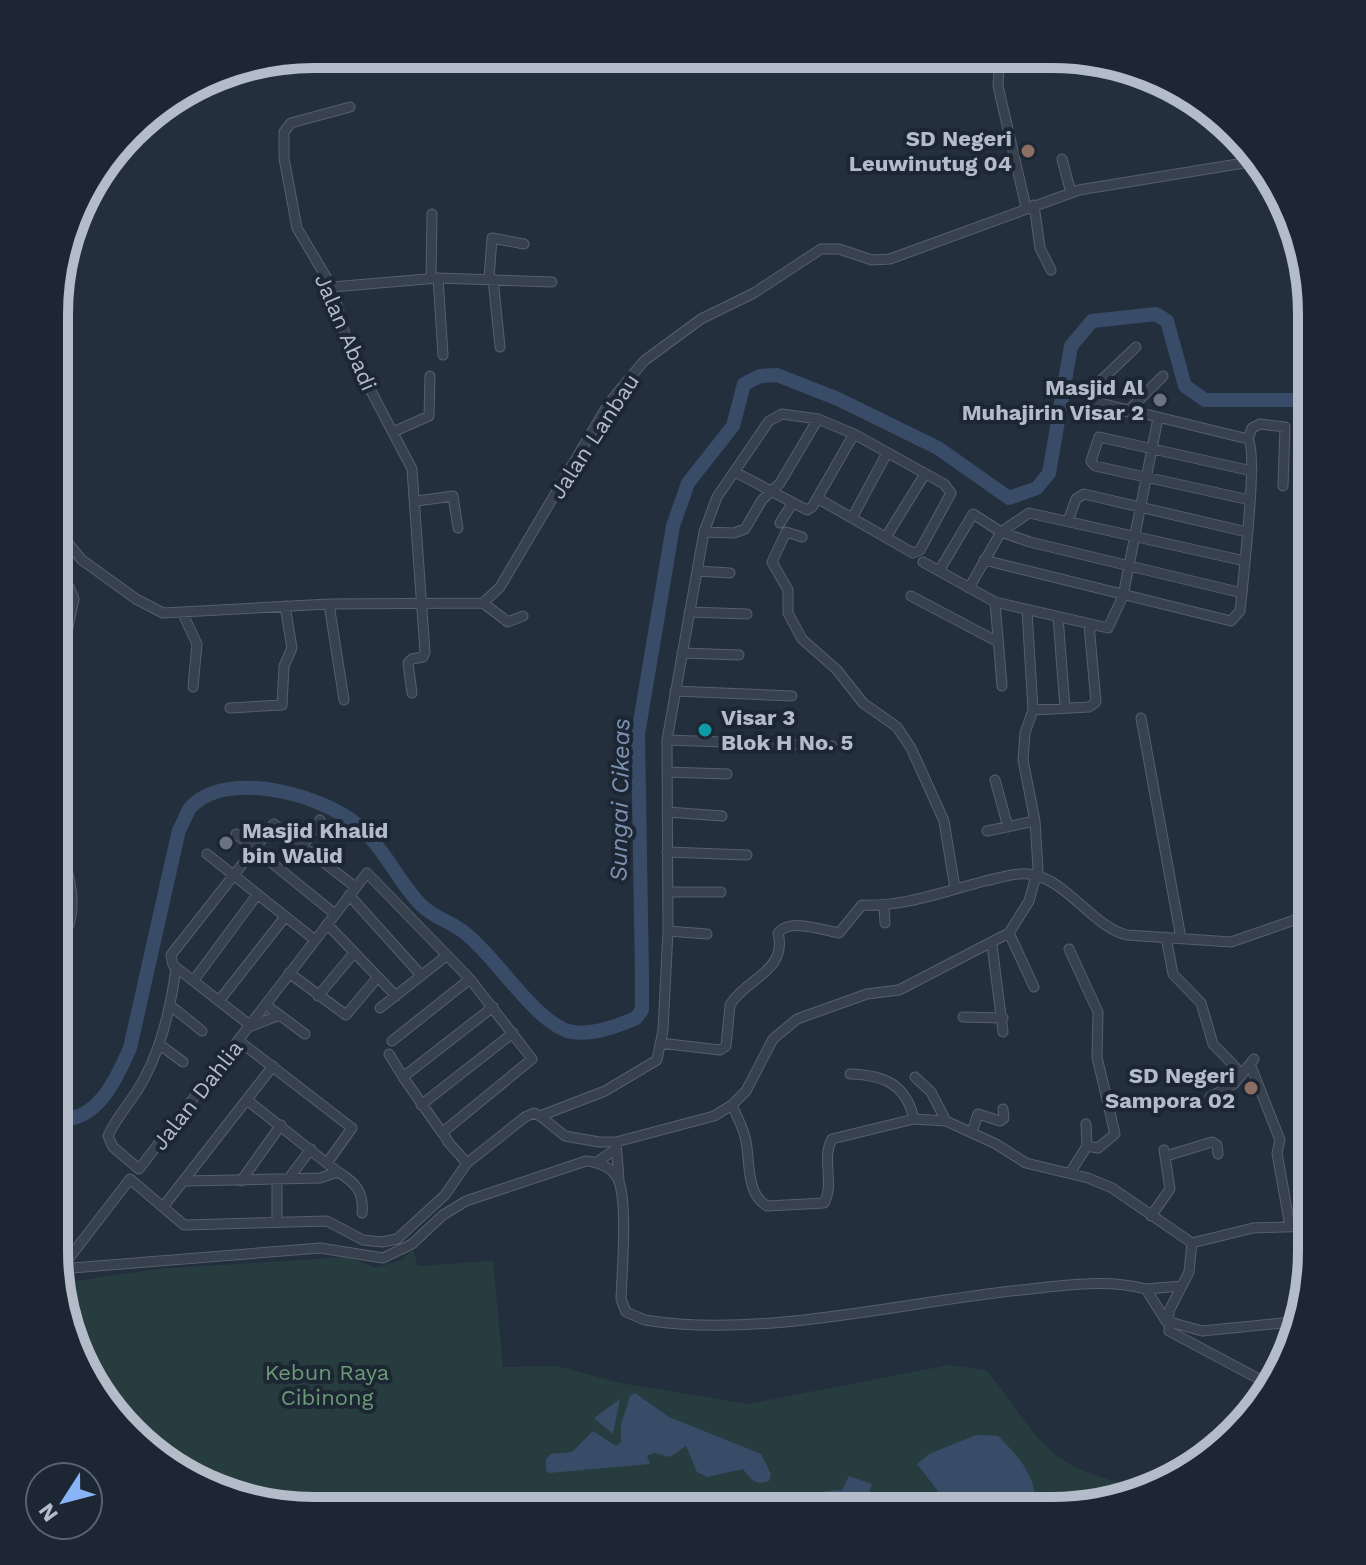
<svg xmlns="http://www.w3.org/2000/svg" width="1366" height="1565" viewBox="0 0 1366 1565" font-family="'Work Sans',sans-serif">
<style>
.green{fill:#263c3f}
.water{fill:#394c67}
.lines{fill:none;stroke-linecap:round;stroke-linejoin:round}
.river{stroke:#394c67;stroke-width:14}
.minor-casing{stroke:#565f6c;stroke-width:11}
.minor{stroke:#38414e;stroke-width:9}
.education-dot{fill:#8d6e63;stroke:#1d2633;stroke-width:3}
.worship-dot{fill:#6b7280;stroke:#1d2633;stroke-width:3}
.culture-dot{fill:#0f9aa8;stroke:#1d2633;stroke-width:3}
.labels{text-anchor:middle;stroke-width:8;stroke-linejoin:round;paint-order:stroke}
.poi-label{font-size:22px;font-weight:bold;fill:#b4bcc9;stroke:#1d2633;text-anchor:end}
.street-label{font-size:22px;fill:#b4bcc9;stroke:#1d2633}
.park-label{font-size:22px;fill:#6b9a76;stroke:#1d2633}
.water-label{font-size:24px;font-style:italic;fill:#7c92b1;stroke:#1d2633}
.rim{fill:none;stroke:#b4bcc9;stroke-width:10}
</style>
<rect width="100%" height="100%" fill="#242f3e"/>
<path class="green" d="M413 1250 418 1266 493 1261 503 1367 557 1366 620 1383 748 1404 949 1365 986 1370C1011 1398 1035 1445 1068 1463 1088 1475 1116 1481 1138 1489L1069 1510H297L170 1467 89 1381 62 1283 156 1269 348 1257 376 1268 401 1260Z"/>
<path class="water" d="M635 1393 669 1417 761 1454 771 1474 769 1481C755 1486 751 1479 743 1469L707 1477 697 1472 686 1446 670 1457 654 1453 647 1456 650 1464 549 1473 546 1470V1459L551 1454 572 1452 593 1431 616 1446 621 1442V1425L630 1396Z
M620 1399 613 1434 594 1418Z
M976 1435 998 1436C1021 1459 1037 1477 1036 1510H915L938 1491 917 1464 929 1454Z
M849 1476 872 1484 869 1493 884 1502 893 1493 907 1510H821L818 1506 825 1491 842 1490Z"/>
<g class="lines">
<path class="river" d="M55 1118C96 1126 117 1078 130 1048L179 830C183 824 186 814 190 808 227 766 332 797 364 831 386 852 399 882 420 904 433 918 451 921 465 933 496 957 531 1016 565 1030 585 1038 618 1026 636 1018L642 1010V977L638 734 673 526 688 483 733 426 744 384 760 376 777 375 838 399 938 448 1009 498 1037 488 1049 473 1071 346 1092 321 1156 314 1167 321 1185 386 1205 400H1312"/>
<g class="minor-casing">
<path id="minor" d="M1000 56 998 86 1026 207
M350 107 291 123 284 132V158L297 228 332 287 349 349 412 469 425 652 423 657 412 659 408 663 412 693
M1062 159 1071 193
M1034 205 1040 248 1051 270
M71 233H73
M431 278 432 214
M438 278 443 355
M489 278 492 238 524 244
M493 279 500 347
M332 287 438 278 552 282
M1136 347 1092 389 1089 395 1092 401 1248 439
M1127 412 1163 376
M393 432 429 416 430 376
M1248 439 1252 428 1260 424 1285 427 1283 486
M735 472 807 510 812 507 854 434
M1250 500 1095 466 1091 461 1099 437 1252 471
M417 501 453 496 458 528
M852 518 887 453
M1068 521 1076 499 1084 494 1247 532
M780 523 792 504
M58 531 82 560 136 599 163 613 329 604 483 603 500 587 609 403 644 361 701 319 754 293 821 249H839L872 260 890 259 1079 190 1256 161
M704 532 734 533 745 529 762 500 780 483 818 419
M802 537 786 532 772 562 788 590V613L802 639 837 670 863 703 897 727 911 748 944 821 955 888
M886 537 925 474
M984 560 1231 621 1240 611 1242 593C1244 568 1258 452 1248 439
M923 562 995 602 1108 628 1123 596 1158 418
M697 571 730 573
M939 571 973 514 1001 532 1030 542 1242 593
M969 588 1001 532 1029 513 1245 561
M911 596 998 642
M995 602 1002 686
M483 603 508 622 523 616
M329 604 344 700
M689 612 747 614
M183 614 197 644 193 687
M1058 617 1065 708
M682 653 739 655
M57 678 74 599 57 559
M675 691 792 696
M230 708 282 705 284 666 292 648 285 606
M1033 710 1089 707 1096 702 1089 625
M1141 718 1181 938
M667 740 832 746
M667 772 727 774
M995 780 1008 827
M667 812 722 816
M987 831 1035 821
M236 834 335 914
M303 846 320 820
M667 852 747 855
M207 854 315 940
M668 892H721
M349 895 421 975
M884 906 885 923
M56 915 70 907
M327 924 396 996
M668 931 707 934
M1009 933 1034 987
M1166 937 1173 974 1201 1003 1213 1044 1242 1074
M56 941 61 939C82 913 69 868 56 841
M992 945 1003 1032
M1069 949 1098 1012 1097 1057 1115 1134 1098 1148 1087 1146
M176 968C171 1006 163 1043 145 1077 135 1098 117 1115 108 1136L113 1147 139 1169 367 873 470 979 532 1059 443 1132 448 1142 467 1163
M289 973 346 1015 378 977
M194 980 257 895
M318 996 354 953
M219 1001 285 917
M266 1005 305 1034
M171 1006 202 1031
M380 1008 445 957
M280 1015 251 1026 173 965 171 955 274 824 354 886
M963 1017 1003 1018
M239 1041 352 1128 327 1163
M392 1041 470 979
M660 1043 720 1050 726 1046 730 1005C745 979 788 971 778 933 791 918 822 930 839 933L862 905C904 907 945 891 985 881 1000 878 1018 871 1034 875 1068 882 1095 928 1127 935L1231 942 1312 914
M159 1044 183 1062
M389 1054 403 1077
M1250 1064 1280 1140 1277 1153 1290 1226
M850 1074C884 1075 906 1084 914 1119
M915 1077 931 1092 946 1121
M1210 1097 1234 1084 1254 1059
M421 1105 513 1033
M732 1105C737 1117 744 1129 746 1141 750 1162 746 1194 767 1206L824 1203C835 1184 821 1159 832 1139L914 1119 946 1121 996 1144 1026 1163 1088 1178 1112 1188 1192 1243 1253 1228 1311 1226
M540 1116 565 1136 599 1142H616L714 1116 732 1105 746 1091 773 1039 797 1019 867 994 899 990 1009 933 1029 901 1038 869 1035 821 1023 760 1025 733 1033 710 1027 611
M972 1132 978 1114 1000 1121 1004 1118 1003 1109
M443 1134 403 1077 493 1007
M616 1142 619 1179
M1166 1156 1212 1142 1217 1145 1218 1154
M597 1162 616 1149
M338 1172C356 1183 364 1192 362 1213
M1070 1173 1087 1146 1086 1124
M289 1178 311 1149
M277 1179V1222
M186 1181 320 1178 338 1172 247 1100
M241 1181 281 1125
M163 1207 273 1066
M1151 1216 1170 1189 1164 1150
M1192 1243 1189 1272 1169 1311V1331L1272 1386
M60 1269 320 1248 383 1258 412 1244 443 1215 466 1201 586 1161C598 1162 612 1167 618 1179 628 1202 622 1271 621 1299L626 1312 645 1320C761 1339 903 1302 1020 1290 1062 1286 1105 1278 1146 1289L1166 1321 1202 1331 1293 1322
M59 1271 130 1179 184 1225 327 1221 363 1240 382 1242 397 1239 445 1195 467 1163 525 1117 534 1113 540 1116 605 1091 657 1060 663 1030 668 931 667 740 704 532 717 497 769 421 782 414 818 419 854 434 944 484 951 493 920 550 913 553 817 498
M1146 1289 1182 1286"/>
</g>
<use href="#minor" class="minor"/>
</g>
<g class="education-dot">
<circle cx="1028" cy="151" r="8"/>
<circle cx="1251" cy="1088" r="8"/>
</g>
<g class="worship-dot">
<circle cx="1160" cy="400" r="8"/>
<circle cx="226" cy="843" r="8"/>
</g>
<circle class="culture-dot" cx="705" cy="730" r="8"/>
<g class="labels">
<g class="poi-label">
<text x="1012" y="146">SD Negeri<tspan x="1012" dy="25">Leuwinutug 04</tspan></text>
<text x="1144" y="395">Masjid Al<tspan x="1144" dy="25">Muhajirin Visar 2</tspan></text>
<text x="721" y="725" text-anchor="start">Visar 3<tspan x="721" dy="25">Blok H No. 5</tspan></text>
<text x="242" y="838" text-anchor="start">Masjid Khalid<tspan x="242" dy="25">bin Walid</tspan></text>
<text x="1235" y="1083">SD Negeri<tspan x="1235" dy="25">Sampora 02</tspan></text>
</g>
<g class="street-label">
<text transform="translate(346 332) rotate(67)" y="8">Jalan Abadi</text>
<text transform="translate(594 436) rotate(-57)" y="8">Jalan Lanbau</text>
<text transform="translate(197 1095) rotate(-52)" y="8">Jalan Dahlia</text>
</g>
<g class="park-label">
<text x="327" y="1380">Kebun Raya<tspan x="327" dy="25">Cibinong</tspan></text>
</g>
<g class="water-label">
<text transform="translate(620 800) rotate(-89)" y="8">Sungai Cikeas</text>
</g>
</g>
<path d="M0 0H1366V1565H0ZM314 68H1052A246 246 0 0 1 1298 314V1251A246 246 0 0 1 1052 1497H314A246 246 0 0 1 68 1251V314A246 246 0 0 1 314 68Z" fill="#1d2633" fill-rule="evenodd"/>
<path class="rim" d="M314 68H1052A246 246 0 0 1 1298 314V1251A246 246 0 0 1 1052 1497H314A246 246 0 0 1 68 1251V314A246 246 0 0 1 314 68Z"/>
<g transform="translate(64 1501) rotate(234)"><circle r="38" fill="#1d2633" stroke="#59626f" stroke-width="2"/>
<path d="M0-6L14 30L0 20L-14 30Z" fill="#8ab4f8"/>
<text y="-12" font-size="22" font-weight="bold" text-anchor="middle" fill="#b4bcc9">N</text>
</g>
</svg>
